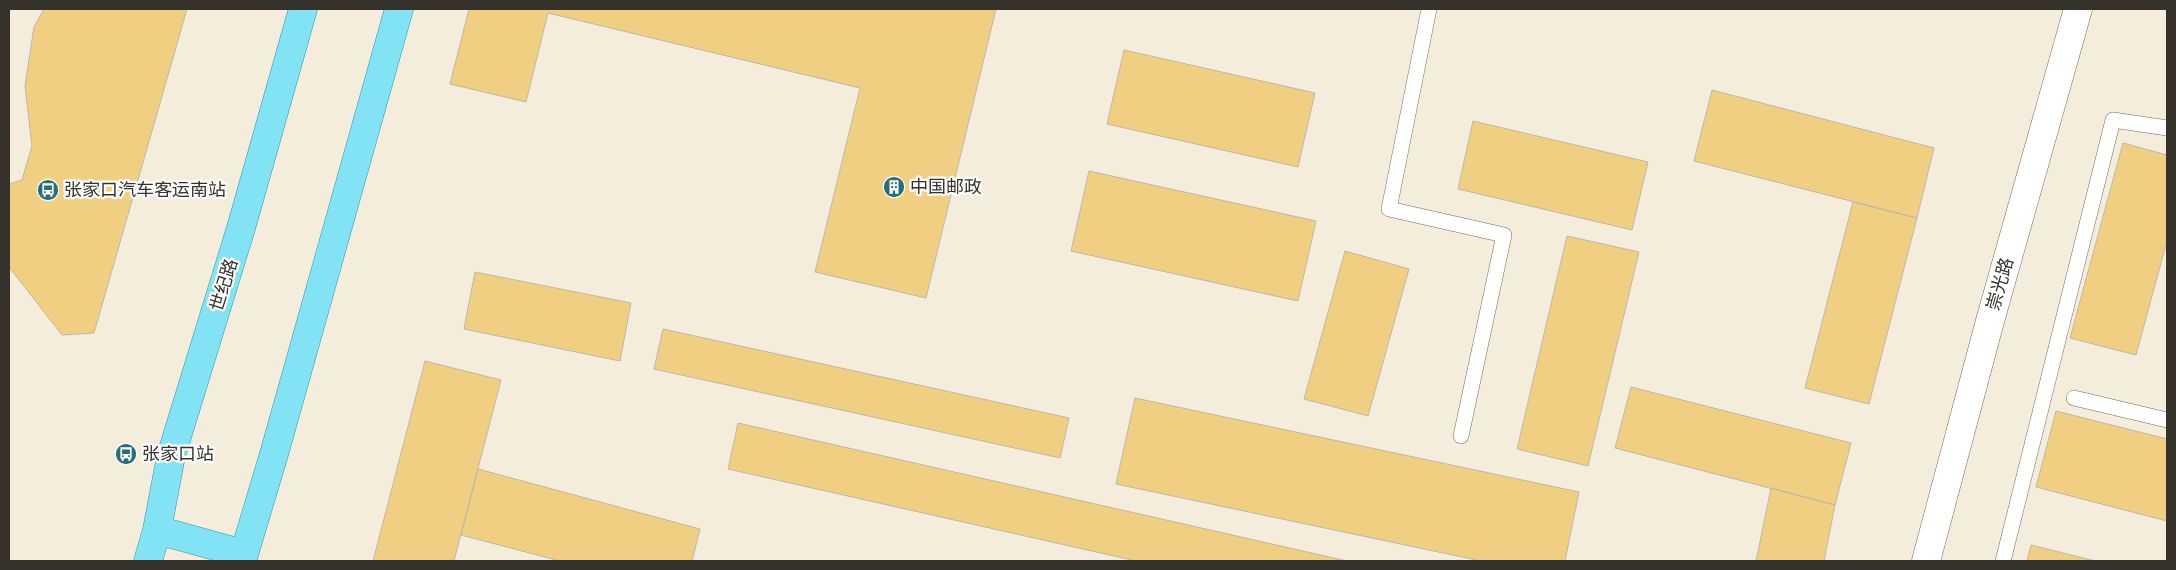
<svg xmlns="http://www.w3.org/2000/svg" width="2176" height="570" viewBox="0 0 2176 570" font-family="'Golos Text','Noto Sans SC',sans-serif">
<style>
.building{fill:#f1cf82;stroke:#bfb7a6}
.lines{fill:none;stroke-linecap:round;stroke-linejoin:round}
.lane-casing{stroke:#756d5e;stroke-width:16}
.secondary-casing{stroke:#756d5e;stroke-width:29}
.primary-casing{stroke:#3099a9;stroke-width:29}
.lane{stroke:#fff;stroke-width:15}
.secondary{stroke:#fff;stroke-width:28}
.primary{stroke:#81e3f4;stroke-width:28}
.labels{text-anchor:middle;stroke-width:4.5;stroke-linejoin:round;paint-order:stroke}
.poi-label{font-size:18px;fill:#35322b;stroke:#fff;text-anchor:start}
.street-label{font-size:18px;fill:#35322b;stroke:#fff}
</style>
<rect width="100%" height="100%" fill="#f5eddb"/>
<path class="building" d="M44 9H187L94 333 62 335 9 267V184L22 180 32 146 25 86 34 27Z
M469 9H996L926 298 815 272 860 88 548 13 526 102 450 84Z
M1124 50 1315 93 1298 167 1107 124Z
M1712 90 1934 148 1917 218 1694 161Z
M1473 121 1648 162 1632 230 1458 189Z
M2123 143 2167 155V241L2136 355 2070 338Z
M1089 171 1316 221 1298 301 1071 251Z
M1853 202 1917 218 1869 404 1805 388Z
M1567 236 1639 252 1588 466 1517 449Z
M1345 251 1409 269 1368 416 1304 399Z
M475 272 631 303 620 361 464 329Z
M663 329 1069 418 1060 458 654 369Z
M425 361 501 380 454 561H373Z
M1631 387 1851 443 1835 505 1615 448Z
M1135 398 1579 492 1565 561H1481L1116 484Z
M2056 411 2167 439V521L2036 487Z
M738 423 1347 561H1136L728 469Z
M478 469 700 529 692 561H560L461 535Z
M1771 488 1835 505 1824 561H1756Z
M2031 545 2095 561H2027Z"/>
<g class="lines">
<g class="lane-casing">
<path id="lane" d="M1429 9 1389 209 1504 235 1461 436
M2074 398 2167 420
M2003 561 2113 120 2167 128"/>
</g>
<g class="secondary-casing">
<path id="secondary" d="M1926 561 1990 321 2078 9"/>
</g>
<g class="primary-casing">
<path id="primary" d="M157 530 244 554
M148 561 157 530 171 456 241 228 303 9
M242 561 274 454 399 9"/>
</g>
<use href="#lane" class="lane"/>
<use href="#secondary" class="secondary"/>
<use href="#primary" class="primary"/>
</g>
<defs>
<g id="building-disc" transform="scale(1.125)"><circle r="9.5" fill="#276e7b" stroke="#fff"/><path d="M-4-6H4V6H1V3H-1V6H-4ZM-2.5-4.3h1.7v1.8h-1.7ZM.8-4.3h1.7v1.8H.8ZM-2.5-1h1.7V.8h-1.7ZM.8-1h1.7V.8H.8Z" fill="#fff"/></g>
<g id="bus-disc" transform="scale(1.125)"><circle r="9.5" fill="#276e7b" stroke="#fff"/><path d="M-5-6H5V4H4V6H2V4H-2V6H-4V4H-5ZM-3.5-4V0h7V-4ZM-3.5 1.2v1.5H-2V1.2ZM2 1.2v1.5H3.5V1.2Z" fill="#fff"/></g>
</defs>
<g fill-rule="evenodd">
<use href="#building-disc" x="894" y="187"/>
<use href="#bus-disc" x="48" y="190"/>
<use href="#bus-disc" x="126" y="454"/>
</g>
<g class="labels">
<g class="poi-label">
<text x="910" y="193">中国邮政</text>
<text x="64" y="196">张家口汽车客运南站</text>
<text x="142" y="460">张家口站</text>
</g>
<g class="street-label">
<text transform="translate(2000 284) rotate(-74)" y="6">崇光路</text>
<text transform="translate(224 285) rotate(-73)" y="6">世纪路</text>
</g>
</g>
<rect width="2176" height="570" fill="none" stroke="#35322b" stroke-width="20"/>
</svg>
